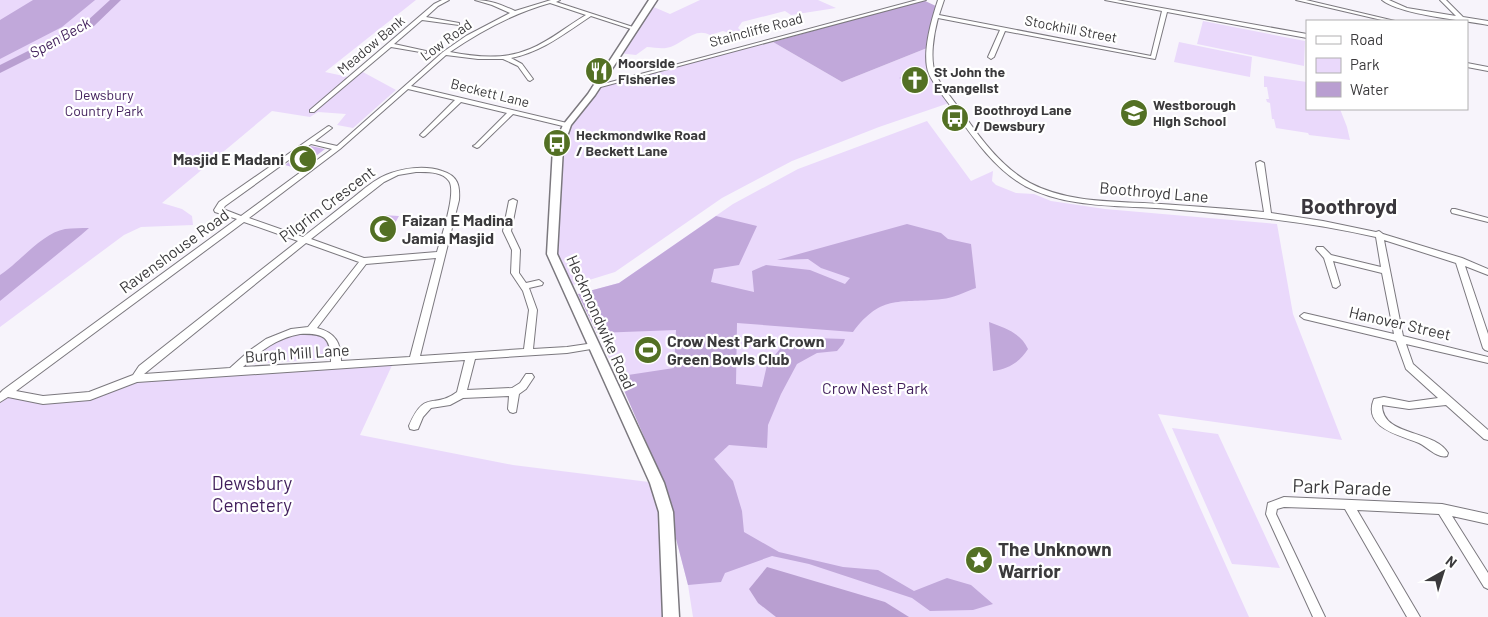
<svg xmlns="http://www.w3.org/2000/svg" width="1488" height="617" viewBox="0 0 1488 617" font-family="Barlow,sans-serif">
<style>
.green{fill:#ead9fb}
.forest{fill:#c1a8da}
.water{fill:#b99fd1}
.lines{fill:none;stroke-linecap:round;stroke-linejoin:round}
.river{fill:#b99fd1;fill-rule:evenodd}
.building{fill:#d5bbef}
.minor-casing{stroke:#7b787e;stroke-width:2}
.major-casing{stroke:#7b787e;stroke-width:3}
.minor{fill:#fff;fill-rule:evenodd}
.major{fill:#fff;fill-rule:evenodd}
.labels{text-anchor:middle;stroke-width:4.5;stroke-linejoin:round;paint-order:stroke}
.far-street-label{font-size:14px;fill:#3b3a3c;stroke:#fff}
.far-poi-label{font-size:14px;font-weight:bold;fill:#3b3a3c;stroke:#fff;text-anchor:start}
.far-park-label{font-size:14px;fill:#411f5b;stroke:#fff}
.far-water-label{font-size:15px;font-style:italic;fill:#43215d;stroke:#fff}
.poi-label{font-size:16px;font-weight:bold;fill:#3b3a3c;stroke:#fff;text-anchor:start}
.street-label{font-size:16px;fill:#3b3a3c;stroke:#fff}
.park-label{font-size:16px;fill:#411f5b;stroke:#fff}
.near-park-label{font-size:19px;fill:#411f5b;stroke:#fff}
.near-street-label{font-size:19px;fill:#3b3a3c;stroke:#fff}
.near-poi-label{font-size:19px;font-weight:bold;fill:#3b3a3c;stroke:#fff;text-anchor:start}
.district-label{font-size:21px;font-weight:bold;fill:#3b383d;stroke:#fff}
</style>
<rect width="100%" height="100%" fill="#f7f4fb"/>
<path class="green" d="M0 0H416L325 72 353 78 361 71 396 90 353 128 337 125 346 114 318 112 310 117 272 111 162 203 182 209 192 216 193 225 141 227 124 235 0 327Z
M700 0H818L836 8 791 15 785 11 742 22 738 28 751 40 723 31 710 35C694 26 681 46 666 48 660 49 653 47 647 47L636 55 618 53 649 5 670 14Z
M1203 21 1305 41 1304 66 1197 44Z
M773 42 842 82 932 46V74L952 102 879 127 792 161 722 198 615 272 573 285 552 254 555 186 567 125 595 87 631 76Z
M1179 42 1252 57 1250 77 1174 62Z
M1264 76 1307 82V109H1340L1347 127 1350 140 1309 135 1308 133 1276 128 1274 119H1272L1270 103 1267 102 1266 99H1269L1267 87H1264Z
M927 121 971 181 993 171 992 181 996 185 1016 193 1034 194 1051 201 1105 209 1277 224 1293 314 1342 440 1158 414 1249 617H693L688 585 658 469 620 381 578 294 619 283 733 204 798 169Z
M305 333 324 337 331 350V359L248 364C262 345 283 337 305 333Z
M394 361 360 435 513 465 657 483 674 617H0V398L6 393 43 400 90 396 136 378Z
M1172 428 1218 434 1280 568 1232 564Z"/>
<path class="forest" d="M33 0H95L62 27 0 59V20Z
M923 0 938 7 932 46 842 82 773 42Z
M716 216 757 226 739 265 714 269 711 282 754 292 752 271 766 265 810 270 845 284 850 278 821 268 808 259 777 260 907 224 941 233 948 239 971 244 976 288C965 292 953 298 942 299 901 304 882 293 853 332L737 323 736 384 762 387 767 365 783 345 812 338 845 339 843 344 837 351 817 353 797 364 781 394 768 425 767 448 729 445 714 459 733 481 742 511 744 532 779 552 843 567 878 570 914 591 947 578 971 585 993 604 973 610 930 611 912 598 809 564 772 556 725 573 721 582 688 585 658 469 620 381 628 375 674 368 676 330 597 333 578 294 619 283Z
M89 228 81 235 0 301V275C19 263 42 233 65 229 73 228 81 228 89 228Z
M989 322C1005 328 1021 333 1028 349 1020 362 1008 369 993 371Z"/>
<path class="water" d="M767 567 885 602 909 617H776L758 603 749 589Z"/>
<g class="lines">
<path class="river" d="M110 0H121L94 26 0 73V65L86 22Z"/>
</g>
<path class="building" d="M910 72 930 82 919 88 899 78Z
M311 146 325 149 299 169 285 165Z
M383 215 399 216 387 237 371 236Z"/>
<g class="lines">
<g class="minor-casing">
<path id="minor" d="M442 0H449L438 6 426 17 459 23V25L422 20 394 44 426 51V53L391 47 314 112H310V110L434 4Z
M475 0C490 0 502 5 515 11L551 0H560L556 2 636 28 631 29 591 16C565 33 542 52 511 58L522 64 533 79 530 81 528 80 518 66 503 59H478L446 55 411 86 567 123 570 125 567 127 513 114 479 147 477 148 473 146 475 145 507 113 461 102 425 136 423 137 420 135 455 100 408 89 340 149 249 218 303 237C320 224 337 210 354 197 364 189 374 180 386 175 402 168 425 165 442 171 458 176 460 185 459 200L420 356 524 349 529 310 523 291 511 273 512 250 503 231 509 201 513 199 517 201 511 231 520 250 519 273 526 283 539 280 543 283 542 285 529 288 537 310 533 349 567 347 594 343 597 344 599 346 597 348 567 353 475 359 467 390 512 388 520 383 526 374H532L534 377 526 389 519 394 516 412 513 413 510 412 508 409 509 396 463 398 450 405 431 408 423 417 418 429 414 430 410 429 409 426C425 388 433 410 457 392L465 360 137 382 90 400 43 404 8 397 0 402V393L3 390 237 219 215 212 214 210 219 202 327 127 329 126 332 128 315 141 337 146 443 52 466 36 510 13 492 5ZM550 3 586 15C567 26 550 41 530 49 505 60 476 57 450 52 481 31 514 13 550 3ZM311 144 332 149 241 216 223 209 225 206ZM416 172C427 172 442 171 449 181 457 192 441 238 437 252L364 258 311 239 384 182 398 175ZM244 222 298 241 139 366 133 375 89 392 43 396 16 391ZM306 243 359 262 308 327 291 329 266 339 249 351 230 368 144 374ZM436 258 410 357 341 361C341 343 336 333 317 328L366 264ZM300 334C324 333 331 337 331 362L243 367C260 351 277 338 300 334Z
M917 0H926L597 88 592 87Z
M938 0H944L939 15 1151 56 1162 11 1105 0H1117L1307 34V38L1167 12 1155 59 1005 31 994 57 991 59 988 57 1000 30 938 18C934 33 929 60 936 75 941 86 954 101 962 112 980 138 1001 167 1030 183 1070 204 1118 201 1161 204 1195 206 1229 209 1264 212L1256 163 1260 161 1264 163 1271 213 1323 221 1376 232 1379 231 1383 234 1462 258 1488 269V275L1465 266 1488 334V351L1485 350 1483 348 1456 263 1384 240 1403 336 1488 357V363L1406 344 1413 364 1488 430V440L1484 439 1446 405 1409 409 1382 405C1382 437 1434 429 1448 453L1447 456C1438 459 1427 447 1419 443 1400 435 1362 428 1374 399L1384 397 1409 402 1438 398 1406 369 1396 341 1304 319 1300 316 1304 313 1394 334 1382 273 1333 261 1340 285 1336 288 1333 287 1324 258 1316 249 1317 247H1323L1331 255 1381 267 1376 237C1307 221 1239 215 1169 209 1122 205 1068 209 1025 186 995 169 974 139 955 112 948 102 933 84 929 74 921 55 932 18 938 0Z
M1296 0H1306L1395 21H1386Z
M1382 0H1389L1407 8 1456 16 1440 0H1446L1463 17 1488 21V25C1462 20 1401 15 1382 0Z
M1467 63 1488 67V71L1467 67Z
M1452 209H1455L1488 218V222L1452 213 1451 211Z
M1284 497 1442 504 1488 514V524L1452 516 1488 573V589L1484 587 1439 514 1357 510 1420 617H1407L1345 509 1284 507 1277 509 1276 514 1325 617H1313L1266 514 1268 503Z"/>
</g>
<g class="major-casing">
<path id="major" d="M649 0H657L595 95 571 125 563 148 557 254 664 483 673 512 679 617H663L659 512 650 483 547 254 553 148 563 125 588 94Z"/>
</g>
<use href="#minor" class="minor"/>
<use href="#major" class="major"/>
</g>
<defs>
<g id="restaurant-disc" transform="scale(1.4375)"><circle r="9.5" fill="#537024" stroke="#fff"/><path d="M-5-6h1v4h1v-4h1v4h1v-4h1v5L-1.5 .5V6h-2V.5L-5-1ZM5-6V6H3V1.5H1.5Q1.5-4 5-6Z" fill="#fff"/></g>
<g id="church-disc" transform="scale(1.4375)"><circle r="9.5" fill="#537024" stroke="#fff"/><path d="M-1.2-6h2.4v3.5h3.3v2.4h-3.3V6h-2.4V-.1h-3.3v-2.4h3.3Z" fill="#fff"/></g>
<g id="school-disc" transform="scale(1.4375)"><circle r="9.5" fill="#537024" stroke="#fff"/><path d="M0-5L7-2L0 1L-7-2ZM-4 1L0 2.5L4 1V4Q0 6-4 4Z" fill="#fff"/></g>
<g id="bus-disc" transform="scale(1.4375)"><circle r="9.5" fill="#537024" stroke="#fff"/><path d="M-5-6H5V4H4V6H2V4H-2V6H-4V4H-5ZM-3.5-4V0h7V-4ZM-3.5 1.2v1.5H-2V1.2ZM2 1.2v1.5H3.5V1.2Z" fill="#fff"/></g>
<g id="mosque-disc" transform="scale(1.4375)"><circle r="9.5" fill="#537024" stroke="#fff"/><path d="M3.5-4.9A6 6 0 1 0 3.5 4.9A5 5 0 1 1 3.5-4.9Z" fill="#fff"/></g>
<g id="stadium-disc" transform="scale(1.4375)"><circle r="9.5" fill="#537024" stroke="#fff"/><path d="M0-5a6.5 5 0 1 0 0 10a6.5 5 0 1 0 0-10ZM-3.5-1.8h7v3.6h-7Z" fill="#fff"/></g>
<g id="sight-disc" transform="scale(1.4375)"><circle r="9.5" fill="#537024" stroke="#fff"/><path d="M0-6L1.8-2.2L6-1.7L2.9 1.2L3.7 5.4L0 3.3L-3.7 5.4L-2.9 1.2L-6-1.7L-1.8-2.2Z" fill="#fff"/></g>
</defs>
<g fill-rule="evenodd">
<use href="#restaurant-disc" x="599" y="71"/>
<use href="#church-disc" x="915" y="80"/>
<use href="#school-disc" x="1134" y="113"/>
<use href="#bus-disc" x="955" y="118"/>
<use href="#bus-disc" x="557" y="143"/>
<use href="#mosque-disc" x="303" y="159"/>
<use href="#mosque-disc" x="383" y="229"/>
<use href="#stadium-disc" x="648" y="350"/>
<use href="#sight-disc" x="979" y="560"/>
</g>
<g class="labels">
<g class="far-street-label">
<text transform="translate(1071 29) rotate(11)" y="5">Stockhill Street</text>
<text transform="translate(756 30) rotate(-15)" y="5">Staincliffe Road</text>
<text transform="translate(446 40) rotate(-36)" y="5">Low Road</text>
<text transform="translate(371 45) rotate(-40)" y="5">Meadow Bank</text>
<text transform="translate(490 93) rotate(14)" y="5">Beckett Lane</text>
</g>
<g class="far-poi-label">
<text x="618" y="68">Moorside<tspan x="618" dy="16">Fisheries</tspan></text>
<text x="934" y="77">St John the<tspan x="934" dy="16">Evangelist</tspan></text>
<text x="1153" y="110">Westborough<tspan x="1153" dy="16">High School</tspan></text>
<text x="974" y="115">Boothroyd Lane<tspan x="974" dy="16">/ Dewsbury</tspan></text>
<text x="576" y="140">Heckmondwike Road<tspan x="576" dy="16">/ Beckett Lane</tspan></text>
</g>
<g class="far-park-label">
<text x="104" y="100">Dewsbury<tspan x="104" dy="16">Country Park</tspan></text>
</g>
<g class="far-water-label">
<text transform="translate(60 38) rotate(-29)" y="5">Spen Beck</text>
</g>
<g class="poi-label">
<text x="284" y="165" text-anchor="end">Masjid E Madani</text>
<text x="402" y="226">Faizan E Madina<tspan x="402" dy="18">Jamia Masjid</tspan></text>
<text x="667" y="347">Crow Nest Park Crown<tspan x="667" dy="18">Green Bowls Club</tspan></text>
</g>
<g class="street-label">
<text transform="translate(1154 192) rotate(5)" y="6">Boothroyd Lane</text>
<text transform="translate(327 204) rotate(-37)" y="6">Pilgrim Crescent</text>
<text transform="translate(174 251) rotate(-36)" y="6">Ravenshouse Road</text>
<text transform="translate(601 322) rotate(66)" y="6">Heckmondwike Road</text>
<text transform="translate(1400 323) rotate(13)" y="6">Hanover Street</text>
<text transform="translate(297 353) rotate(-4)" y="6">Burgh Mill Lane</text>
</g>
<g class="park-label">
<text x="875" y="394">Crow Nest Park</text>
</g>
<g class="near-park-label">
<text x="252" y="490">Dewsbury<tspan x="252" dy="22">Cemetery</tspan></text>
</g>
<g class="near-street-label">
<text transform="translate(1342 487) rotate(2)" y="7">Park Parade</text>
</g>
<g class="near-poi-label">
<text x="998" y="556">The Unknown<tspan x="998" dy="22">Warrior</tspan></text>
</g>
<g class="district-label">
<text x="1349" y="214">Boothroyd</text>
</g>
</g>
<rect x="1306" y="20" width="162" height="90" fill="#ffffff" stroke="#b1b0b1"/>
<rect x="1316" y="36" width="25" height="8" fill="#ffffff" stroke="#b1b0b1"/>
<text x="1350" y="45" font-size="15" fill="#3b3a3c">Road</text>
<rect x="1316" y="58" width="25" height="15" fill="#ead9fb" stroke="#b1b0b1"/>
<text x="1350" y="70" font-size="15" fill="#3b3a3c">Park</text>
<rect x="1316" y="82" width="25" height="15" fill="#b99fd1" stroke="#b1b0b1"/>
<text x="1350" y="95" font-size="15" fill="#3b3a3c">Water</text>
<g transform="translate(1443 572) rotate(39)" stroke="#ffffff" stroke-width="4" paint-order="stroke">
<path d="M0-4L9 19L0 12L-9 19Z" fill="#3b3a3c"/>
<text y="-8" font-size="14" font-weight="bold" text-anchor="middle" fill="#3b3a3c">N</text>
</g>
</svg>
